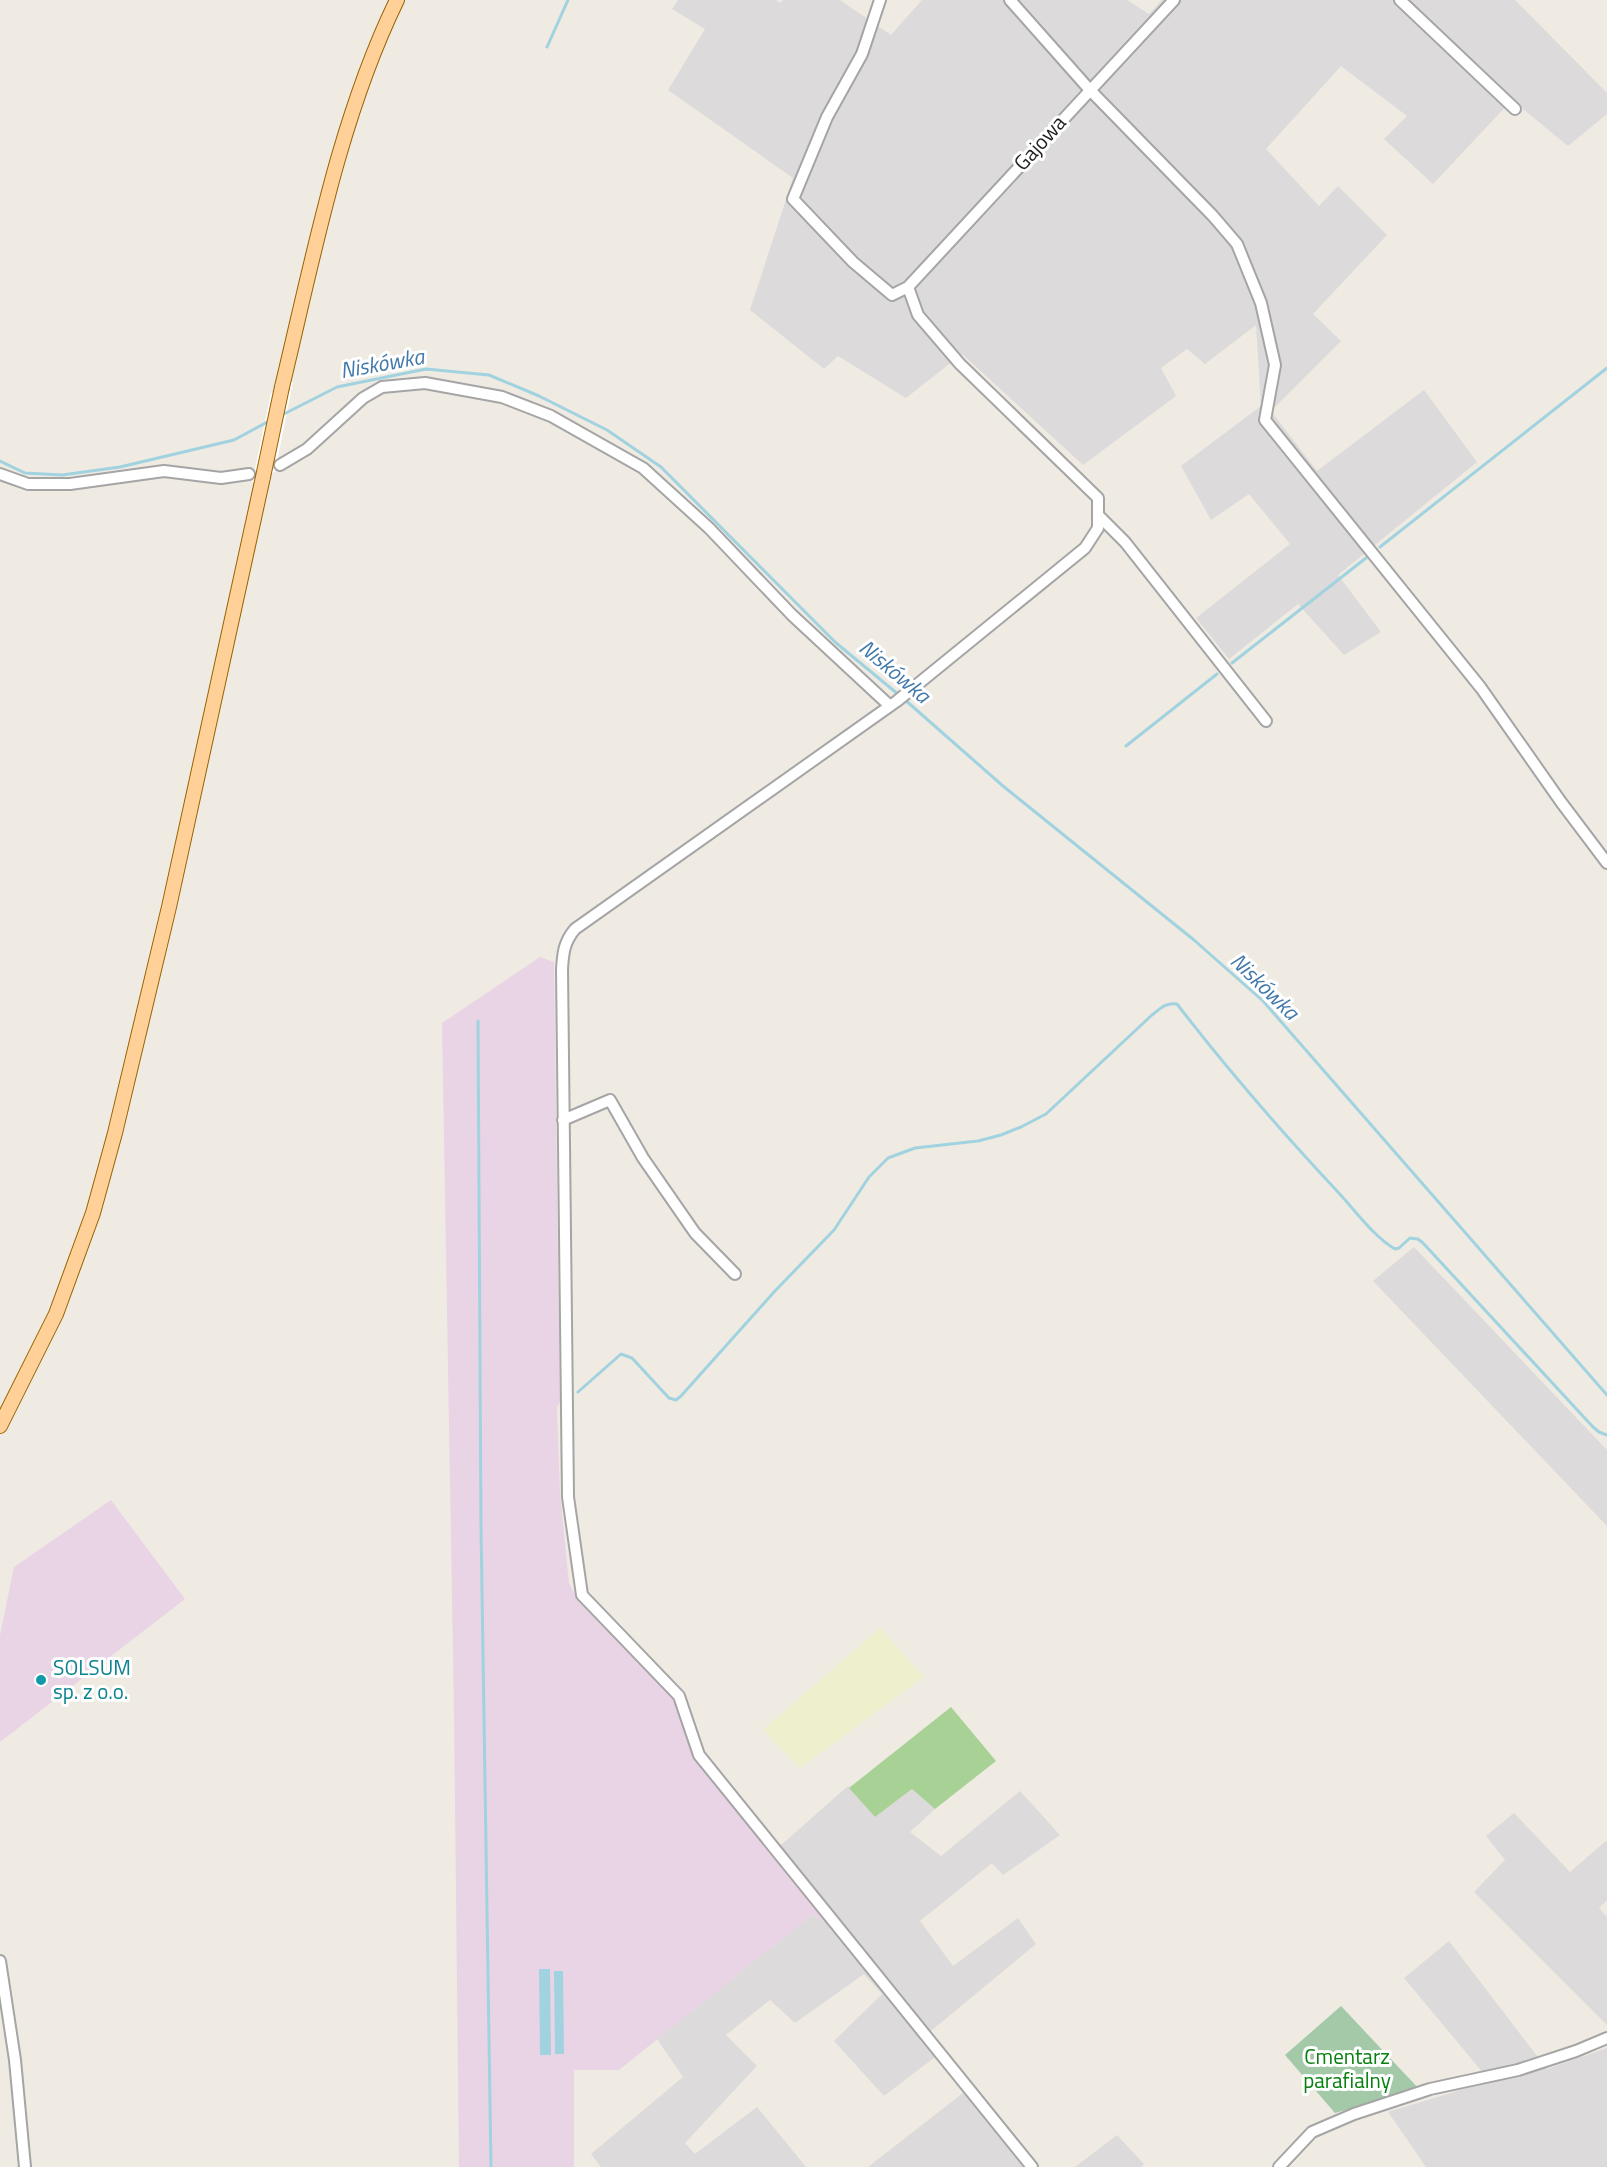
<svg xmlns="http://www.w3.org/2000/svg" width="1607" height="2167" viewBox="0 0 1607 2167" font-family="'Titillium Web',sans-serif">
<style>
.residential{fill:#dcdada}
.industrial{fill:#e9d4e5}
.farmland{fill:#edefcd}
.forest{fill:#a8d195}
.cemetery{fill:#a3c9a8}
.water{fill:#a1d2df}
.pier{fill:#fff}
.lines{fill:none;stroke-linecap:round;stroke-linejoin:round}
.stream{stroke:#a1d2df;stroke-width:3}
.minor-casing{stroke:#a5a5a5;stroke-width:14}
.major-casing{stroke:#976200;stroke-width:16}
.minor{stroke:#fff;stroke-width:10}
.major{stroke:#ffd198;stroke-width:14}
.major-bridge-casing{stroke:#976200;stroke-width:16;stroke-linecap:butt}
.major-bridge{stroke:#ffd198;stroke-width:14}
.culture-dot{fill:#0f9aa8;stroke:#fff;stroke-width:2}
.labels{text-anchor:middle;stroke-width:6;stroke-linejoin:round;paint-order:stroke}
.street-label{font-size:21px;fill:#1e1e1e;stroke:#fff}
.culture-label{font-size:21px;fill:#0d838f;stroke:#fff;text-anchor:start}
.park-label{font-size:21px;fill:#06810e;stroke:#fff}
.water-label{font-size:22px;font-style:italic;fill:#4279aa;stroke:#fff}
</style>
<rect width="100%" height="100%" fill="#efebe3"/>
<path class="residential" d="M678 0H776L780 3 783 0H840L891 35 922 0H1127L1149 14 1162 0H1515L1607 93V114L1568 146 1512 100 1433 184 1384 139 1407 116 1341 66 1266 149 1319 206 1338 186 1387 235 1313 314 1341 341 1271 411 1317 471 1424 390 1477 462 1338 575 1381 632 1344 655 1298 604 1229 659 1196 618 1290 544 1249 494 1211 520 1181 466 1261 406 1256 325 1205 364 1187 349 1161 368 1176 396 1083 465 962 354 906 398 838 356 824 369 750 310 793 178 668 90 705 29 672 9Z
M1414 1247 1607 1450V1526L1373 1281Z
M848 1786 875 1817 912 1789 935 1809 910 1832 941 1856 1020 1791 1060 1835 1003 1875 992 1863 920 1921 953 1966 1018 1918 1036 1944 920 2040 935 2057 884 2096 834 2041 882 1994 864 1974 795 2023 770 2000 726 2035 757 2066 685 2143 695 2154 757 2107 806 2167H601L591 2154 683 2077 657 2039 812 1915 826 1922 772 1853Z
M1514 1813 1570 1872 1606 1841 1607 1842V1900L1599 1908 1607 1917V2025L1474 1892 1505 1860 1486 1836Z
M1449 1941 1547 2069 1607 2048V2167H1426L1388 2112 1490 2081 1404 1978Z
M963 2093 1024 2167H868Z
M1117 2135 1144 2164 1141 2167H1075Z"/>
<path class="industrial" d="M540 957 554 962 560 1402 557 1407 558 1437 560 1493 569 1583 578 1601 670 1694 678 1707 705 1769 828 1923 812 1915 619 2070H574V2167H459L454 1714 442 1023Z
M111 1500 185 1599 0 1742V1635L14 1567Z"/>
<path class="farmland" d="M880 1628 924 1677 800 1768 763 1730Z"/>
<path class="forest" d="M951 1707 996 1761 935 1809 912 1789 875 1817 849 1788Z"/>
<path class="cemetery" d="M1341 2006 1419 2089 1335 2113 1285 2055Z"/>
<path class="water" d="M539 1969H550L551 2055H540Z
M554 1971H563L564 2054H555Z"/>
<path class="pier" d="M293 382 275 472 252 483 271 393Z"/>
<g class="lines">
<path class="stream" d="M547 47 568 0
M280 416 337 387 426 369 489 375 539 396 607 430 661 467 835 642 899 695
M0 461 25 473 62 475 120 467 234 440 271 420
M1380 547 1607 368
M1232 663 1366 558
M904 699 1003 786 1194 940 1263 1001 1607 1395
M1126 746 1217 674
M478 1021 481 1526 491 2167
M578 1392 621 1354 632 1358 669 1398 676 1400 681 1396 774 1292 834 1230 869 1177 888 1158 915 1148 978 1141 1001 1135 1021 1127 1046 1114 1152 1015C1160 1009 1166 1002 1177 1004 1227 1069 1281 1131 1337 1191 1355 1210 1373 1236 1395 1249L1399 1248 1410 1238 1418 1239 1423 1243 1593 1427 1599 1432 1607 1435"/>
<g class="minor-casing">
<path id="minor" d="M880 0 862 54 827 117 793 199 853 262 892 295 908 287 1174 0
M1010 0 1089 89 1213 216 1237 244 1261 303 1275 365 1265 420 1481 688 1561 802 1607 863
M1400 0 1515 109
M908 287 918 315 960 364 1098 498V528L1085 548 897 701 575 929C564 942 563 953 562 969L568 1497 582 1595 679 1696 699 1755 1032 2167
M280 465 307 449 363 398 382 387 425 383 502 397 551 416 643 468 709 528 792 615 890 706
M0 474 28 484H70L164 471 221 478 249 474
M1098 515 1125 542 1266 721
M563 1120 610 1100 643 1158 695 1233 735 1274
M0 1961 15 2060 25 2167
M1279 2167 1312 2132 1354 2114 1430 2089 1518 2070 1576 2051 1607 2038"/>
</g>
<g class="major-casing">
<path id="major" d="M282 387C313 259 339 119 397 0
M0 1426 56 1314 93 1213 115 1133 169 907 263 477"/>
</g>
<use href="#minor" class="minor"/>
<use href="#major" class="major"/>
<g class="major-bridge-casing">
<path id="major-bridge" d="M263 477 282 387"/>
</g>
<use href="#major-bridge" class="major-bridge"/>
</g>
<circle class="culture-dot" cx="41" cy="1680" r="6"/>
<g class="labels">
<g class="street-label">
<text transform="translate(1040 143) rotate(-48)" y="7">Gajowa</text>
</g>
<g class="culture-label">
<text x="53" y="1675">SOLSUM<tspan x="53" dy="24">sp. z o.o.</tspan></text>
</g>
<g class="park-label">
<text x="1347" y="2064">Cmentarz<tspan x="1347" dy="24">parafialny</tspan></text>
</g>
<g class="water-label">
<text transform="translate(382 363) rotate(-10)" y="8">Niskówka</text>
<text transform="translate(895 671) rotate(40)" y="8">Niskówka</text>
<text transform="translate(1265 986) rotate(44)" y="8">Niskówka</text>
</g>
</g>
</svg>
